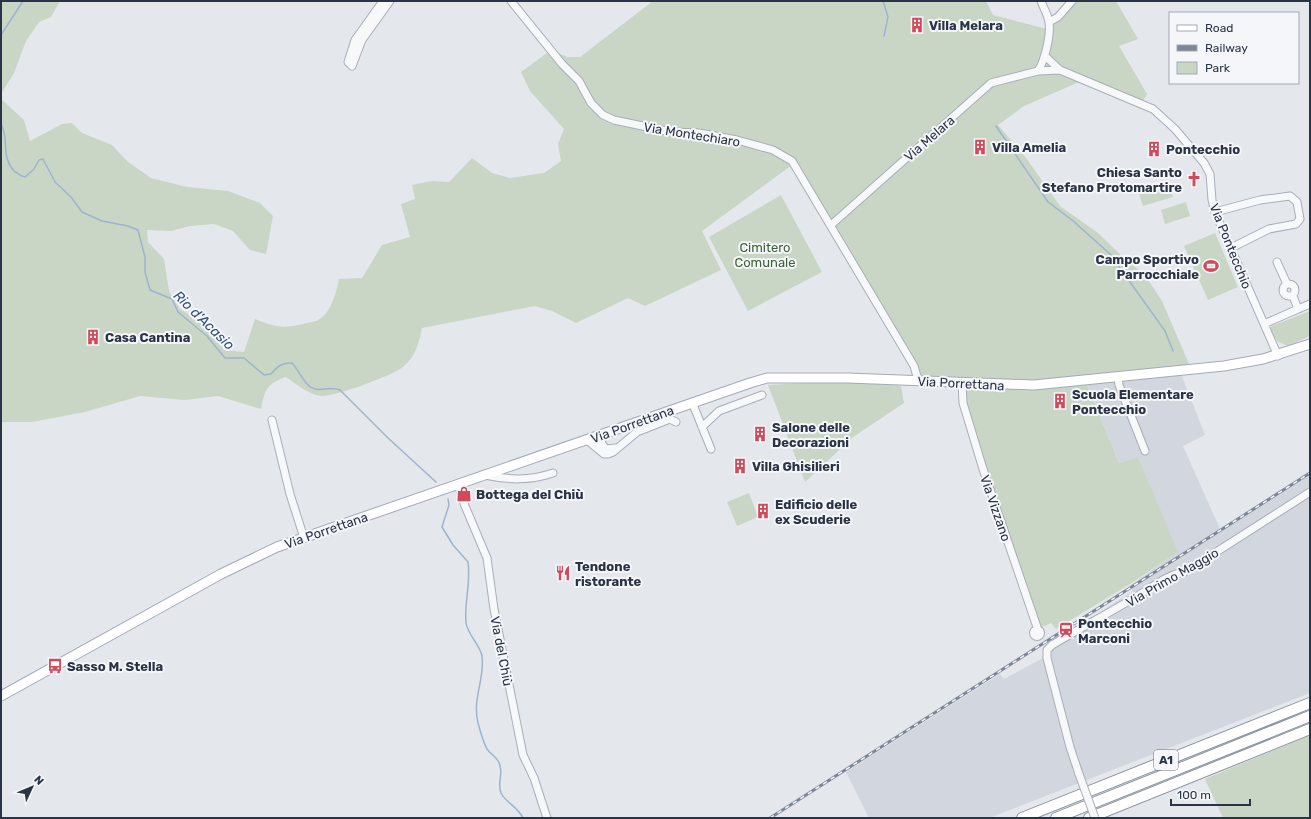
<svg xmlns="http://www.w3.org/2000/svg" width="1311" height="819" viewBox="0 0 1311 819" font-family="Rubik,sans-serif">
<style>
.built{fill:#d2d6de}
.green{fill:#c9d6c5}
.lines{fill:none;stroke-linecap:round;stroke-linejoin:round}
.stream{stroke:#9fb4cc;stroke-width:1.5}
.minor-casing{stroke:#a9aeb7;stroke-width:9}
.major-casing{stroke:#a3abb8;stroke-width:11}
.highway-casing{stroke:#8b94a3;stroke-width:12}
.minor{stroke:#f7f8fa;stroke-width:7}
.major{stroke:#fff;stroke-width:9}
.highway{stroke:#fff;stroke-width:10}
.rail-casing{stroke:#7d8696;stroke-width:3}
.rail{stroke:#f4f6f9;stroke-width:1.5;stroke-dasharray:4.5;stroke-linecap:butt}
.minor-bridge-casing{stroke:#a9aeb7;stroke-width:9;stroke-linecap:butt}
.minor-bridge{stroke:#f7f8fa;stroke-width:7}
.labels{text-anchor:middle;stroke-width:4;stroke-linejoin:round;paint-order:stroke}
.shield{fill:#f4f6f9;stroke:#676e7b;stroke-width:1}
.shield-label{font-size:12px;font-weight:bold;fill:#2b3445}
.poi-label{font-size:13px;font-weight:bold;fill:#2b3445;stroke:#f4f6f9;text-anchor:start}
.street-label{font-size:13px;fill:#2b3445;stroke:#f4f6f9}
.park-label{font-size:13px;fill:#3f6138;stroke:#f4f6f9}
.water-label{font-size:14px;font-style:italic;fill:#34527a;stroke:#f4f6f9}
</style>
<rect width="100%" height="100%" fill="#e4e7ec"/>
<path class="built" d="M1181 374 1205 435 1183 446 1220 529 1310 471V693L989 818H869L846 772 1000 674 1004 679 1045 657 1042 649 1133 591 1130 586 1177 552 1138 457 1119 463 1086 381Z"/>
<path class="green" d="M1 1H60L51 17 39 22 26 41 14 73 1 94Z
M653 1H986L993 15 1047 29 1073 1H1116L1138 39 1119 46 1147 94 1141 104 1086 79 1024 106 998 125 1026 158 1060 206 1098 233 1125 259 1145 275 1162 301 1192 371 1086 382 1119 463 1138 457 1178 552 1130 584 1056 629 1051 623 1040 628 991 487 968 407 964 380 920 375 835 226 796 162 702 231 721 270 645 306 628 298 576 323 552 311 535 306 422 328C419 342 416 356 404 366 395 375 334 397 321 396 308 394 296 384 286 377 266 384 265 390 261 409L218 396 185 400 140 396 85 412 32 422H1V99L24 120 30 141 62 124 72 123 82 133 112 145 128 162 151 178 187 187 228 191 260 203 273 216 266 254 250 250 233 231 214 224 190 226 171 231 147 230 148 242 164 259 169 291 180 309 210 327 224 350 244 352 255 319C274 327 283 329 303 324 307 323 312 322 316 321 331 315 336 293 339 279L362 278 382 245 410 237 401 204 415 199 412 185 432 181 449 182 472 158 492 173 510 178 544 173 561 161 558 144 564 129 530 91 521 72 551 50 567 57H580Z
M1168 182 1173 197 1143 206 1138 191Z
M781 195 822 272 748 311 709 237Z
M1186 202 1190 216 1165 224 1161 210Z
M1215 233 1238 287 1208 300 1184 246Z
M1310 311V336L1288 346 1277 341 1270 329 1272 326Z
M848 381 901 386 904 403 853 437 805 482 768 385Z
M749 493 758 517 737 526 727 502Z
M1310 735V818H1223L1205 779Z"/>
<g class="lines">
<path class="stream" d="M883 1 888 17 884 36
M1 35 23 1
M1 124C10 140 0 155 14 171 18 174 20 176 25 177L34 169 39 160 43 159 55 182 71 197 82 212 102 221 128 226 138 230 145 257V272L150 290 172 299 178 312 207 336 225 358H244L264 375 271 374C277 367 282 362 292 363 299 370 304 386 315 389 323 391 329 386 340 390L388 438 436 482
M996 126 1048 202 1072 220 1110 254 1165 331 1173 351
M448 499 449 505 442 527 453 545 468 562C471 583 464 603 466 623 468 635 480 645 482 656 485 680 472 698 478 723 480 730 483 742 487 749 491 755 499 758 500 766 503 775 497 783 501 793 506 803 518 807 523 818"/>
<g class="minor-casing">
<path id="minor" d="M383 1 355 40 348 62 352 66 362 40 390 1
M511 1 562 64 579 81 591 103 603 115 614 120 671 132 699 133 737 140 773 150 792 161 914 366 918 380
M1041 1C1043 7 1048 15 1049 22 1051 35 1045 60 1038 71L1060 70
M1049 22 1058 17 1072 1
M1045 56 1060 70 1153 109 1175 129 1204 163 1210 174 1212 200 1215 212 1278 356
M1215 212 1260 200 1290 196 1297 202 1300 219 1296 224 1269 229 1231 248
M831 225 991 83 1038 71
M1277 262 1287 284
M1283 290a6 6 0 1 1 12 0a6 6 0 1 1-12 0Z
M1293 296 1298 309 1310 304
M1264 324 1298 309
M1118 377 1119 385 1145 451
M962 383 963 403 983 469 1038 630
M692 402 711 449
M272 420 290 494 304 538
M702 427 719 411 762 395
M604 434 601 443 606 449 615 448
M587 440 604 454H608L613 452 637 432 670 419 676 422
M485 475C509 480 529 481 553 473
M458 484 465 506 487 558 494 609 523 755 534 778 547 818
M1033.5 633a3.5 3.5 0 1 1 7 0a3.5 3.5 0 1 1-7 0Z
M1079 774 1070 747 1047 658V650L1052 645C1079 629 1107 614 1134 598 1152 588 1165 575 1185 572L1310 492"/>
</g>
<g class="major-casing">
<path id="major" d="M1 696 221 574 277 547 750 383 767 378H848L1034 385 1224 366 1263 359 1310 344"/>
</g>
<g class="highway-casing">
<path id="highway" d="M1022 818 1310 703
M1056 818 1310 716
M1089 818 1310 729"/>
</g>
<use href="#minor" class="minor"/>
<use href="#major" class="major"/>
<use href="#highway" class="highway"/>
<g class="rail-casing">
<path id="rail" d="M770 818 1310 473"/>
</g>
<use href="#rail" class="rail"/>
<g class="minor-bridge-casing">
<path id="minor-bridge" d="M1079 774 1095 818"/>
</g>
<use href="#minor-bridge" class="minor-bridge"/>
</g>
<defs>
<g id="building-bare" transform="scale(1.2)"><path d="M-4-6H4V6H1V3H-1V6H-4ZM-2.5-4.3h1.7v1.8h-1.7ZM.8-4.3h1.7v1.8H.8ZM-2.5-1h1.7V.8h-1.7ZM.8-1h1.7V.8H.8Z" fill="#d1495b" stroke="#f4f6f9" stroke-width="2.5" paint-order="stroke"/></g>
<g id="church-bare" transform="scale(1.2)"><path d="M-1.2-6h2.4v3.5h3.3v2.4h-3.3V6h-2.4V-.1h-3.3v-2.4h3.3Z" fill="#d1495b" stroke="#f4f6f9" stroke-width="2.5" paint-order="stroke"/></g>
<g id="stadium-bare" transform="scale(1.2)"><path d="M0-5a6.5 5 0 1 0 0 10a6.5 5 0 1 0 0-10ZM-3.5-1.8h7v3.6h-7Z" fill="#d1495b" stroke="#f4f6f9" stroke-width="2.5" paint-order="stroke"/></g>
<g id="shop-bare" transform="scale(1.2)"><path d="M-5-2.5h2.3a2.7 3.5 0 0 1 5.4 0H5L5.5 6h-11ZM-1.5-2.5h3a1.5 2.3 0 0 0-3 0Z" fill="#d1495b" stroke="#f4f6f9" stroke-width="2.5" paint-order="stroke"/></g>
<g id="restaurant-bare" transform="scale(1.2)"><path d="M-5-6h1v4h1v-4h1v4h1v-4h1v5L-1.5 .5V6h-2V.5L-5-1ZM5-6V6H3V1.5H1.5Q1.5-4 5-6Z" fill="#d1495b" stroke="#f4f6f9" stroke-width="2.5" paint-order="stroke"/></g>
<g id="station-bare" transform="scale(1.2)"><path d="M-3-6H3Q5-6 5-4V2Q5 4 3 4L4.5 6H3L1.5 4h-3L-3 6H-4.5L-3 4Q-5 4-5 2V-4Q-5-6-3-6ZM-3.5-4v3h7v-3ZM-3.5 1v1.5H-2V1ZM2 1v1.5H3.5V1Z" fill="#d1495b" stroke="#f4f6f9" stroke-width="2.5" paint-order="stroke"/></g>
<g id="bus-bare" transform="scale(1.2)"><path d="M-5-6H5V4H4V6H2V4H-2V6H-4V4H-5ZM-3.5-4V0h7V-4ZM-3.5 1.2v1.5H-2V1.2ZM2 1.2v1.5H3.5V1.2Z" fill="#d1495b" stroke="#f4f6f9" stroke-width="2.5" paint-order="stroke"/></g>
</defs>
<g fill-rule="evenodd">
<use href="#building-bare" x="917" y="25"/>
<use href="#building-bare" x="980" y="147"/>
<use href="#building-bare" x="1154" y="149"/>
<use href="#church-bare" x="1194" y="179"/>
<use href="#stadium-bare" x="1211" y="266"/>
<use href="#building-bare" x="93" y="337"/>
<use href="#building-bare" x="1060" y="401"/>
<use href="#building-bare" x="760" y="434"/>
<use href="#building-bare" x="740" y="466"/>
<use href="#shop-bare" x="464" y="494"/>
<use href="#building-bare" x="763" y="511"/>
<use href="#restaurant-bare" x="563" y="573"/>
<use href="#station-bare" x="1066" y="630"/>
<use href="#bus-bare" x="55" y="666"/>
</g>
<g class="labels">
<rect class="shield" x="1154" y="750" width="24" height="20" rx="3"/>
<g class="shield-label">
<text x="1166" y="764">A1</text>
</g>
<g class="poi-label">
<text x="929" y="30">Villa Melara</text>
<text x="992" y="152">Villa Amelia</text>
<text x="1166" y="154">Pontecchio</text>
<text x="1182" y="177" text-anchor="end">Chiesa Santo<tspan x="1182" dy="15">Stefano Protomartire</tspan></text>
<text x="1199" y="264" text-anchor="end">Campo Sportivo<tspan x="1199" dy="15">Parrocchiale</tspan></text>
<text x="105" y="342">Casa Cantina</text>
<text x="1072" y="399">Scuola Elementare<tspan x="1072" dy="15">Pontecchio</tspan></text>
<text x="772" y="432">Salone delle<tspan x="772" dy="15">Decorazioni</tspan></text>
<text x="752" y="471">Villa Ghisilieri</text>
<text x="476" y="499">Bottega del Chiù</text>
<text x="775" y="509">Edificio delle<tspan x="775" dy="15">ex Scuderie</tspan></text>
<text x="575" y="571">Tendone<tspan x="575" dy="15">ristorante</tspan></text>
<text x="1078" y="628">Pontecchio<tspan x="1078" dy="15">Marconi</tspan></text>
<text x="67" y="671">Sasso M. Stella</text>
</g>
<g class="street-label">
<text transform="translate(692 134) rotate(9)" y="5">Via Montechiaro</text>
<text transform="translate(929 138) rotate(-41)" y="5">Via Melara</text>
<text transform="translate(1231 246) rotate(68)" y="5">Via Pontecchio</text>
<text transform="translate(961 383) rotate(3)" y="5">Via Porrettana</text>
<text transform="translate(632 424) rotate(-20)" y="5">Via Porrettana</text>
<text transform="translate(996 508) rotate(71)" y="5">Via Vizzano</text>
<text transform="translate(326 530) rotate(-19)" y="5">Via Porrettana</text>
<text transform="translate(1172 577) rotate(-30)" y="5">Via Primo Maggio</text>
<text transform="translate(502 651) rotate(79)" y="5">Via del Chiù</text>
</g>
<g class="park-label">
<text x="765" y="252">Cimitero<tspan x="765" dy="15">Comunale</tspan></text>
</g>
<g class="water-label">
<text transform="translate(204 320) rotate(44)" y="5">Rio d'Acasio</text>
</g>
</g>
<rect width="1311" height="819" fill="none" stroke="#2b3445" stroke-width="4"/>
<rect x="1169" y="12" width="130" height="72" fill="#f4f6f9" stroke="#a4a8b1"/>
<rect x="1177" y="25" width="20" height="6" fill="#ffffff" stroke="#a4a8b1"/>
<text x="1205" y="32" font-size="12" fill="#2b3445">Road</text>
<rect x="1177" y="45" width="20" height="6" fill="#7d8696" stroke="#a4a8b1"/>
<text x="1205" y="52" font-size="12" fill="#2b3445">Railway</text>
<rect x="1177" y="62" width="20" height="12" fill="#c9d6c5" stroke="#a4a8b1"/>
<text x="1205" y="72" font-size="12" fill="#2b3445">Park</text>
<g transform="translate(32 787) rotate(46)" stroke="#f4f6f9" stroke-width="3" paint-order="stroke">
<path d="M0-3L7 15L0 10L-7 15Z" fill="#2b3445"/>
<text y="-6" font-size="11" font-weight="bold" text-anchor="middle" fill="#2b3445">N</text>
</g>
<path d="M1171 799v6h79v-6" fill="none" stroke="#2b3445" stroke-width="2"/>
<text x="1177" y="799" font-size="12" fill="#2b3445" stroke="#f4f6f9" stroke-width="3" paint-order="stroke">100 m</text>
</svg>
